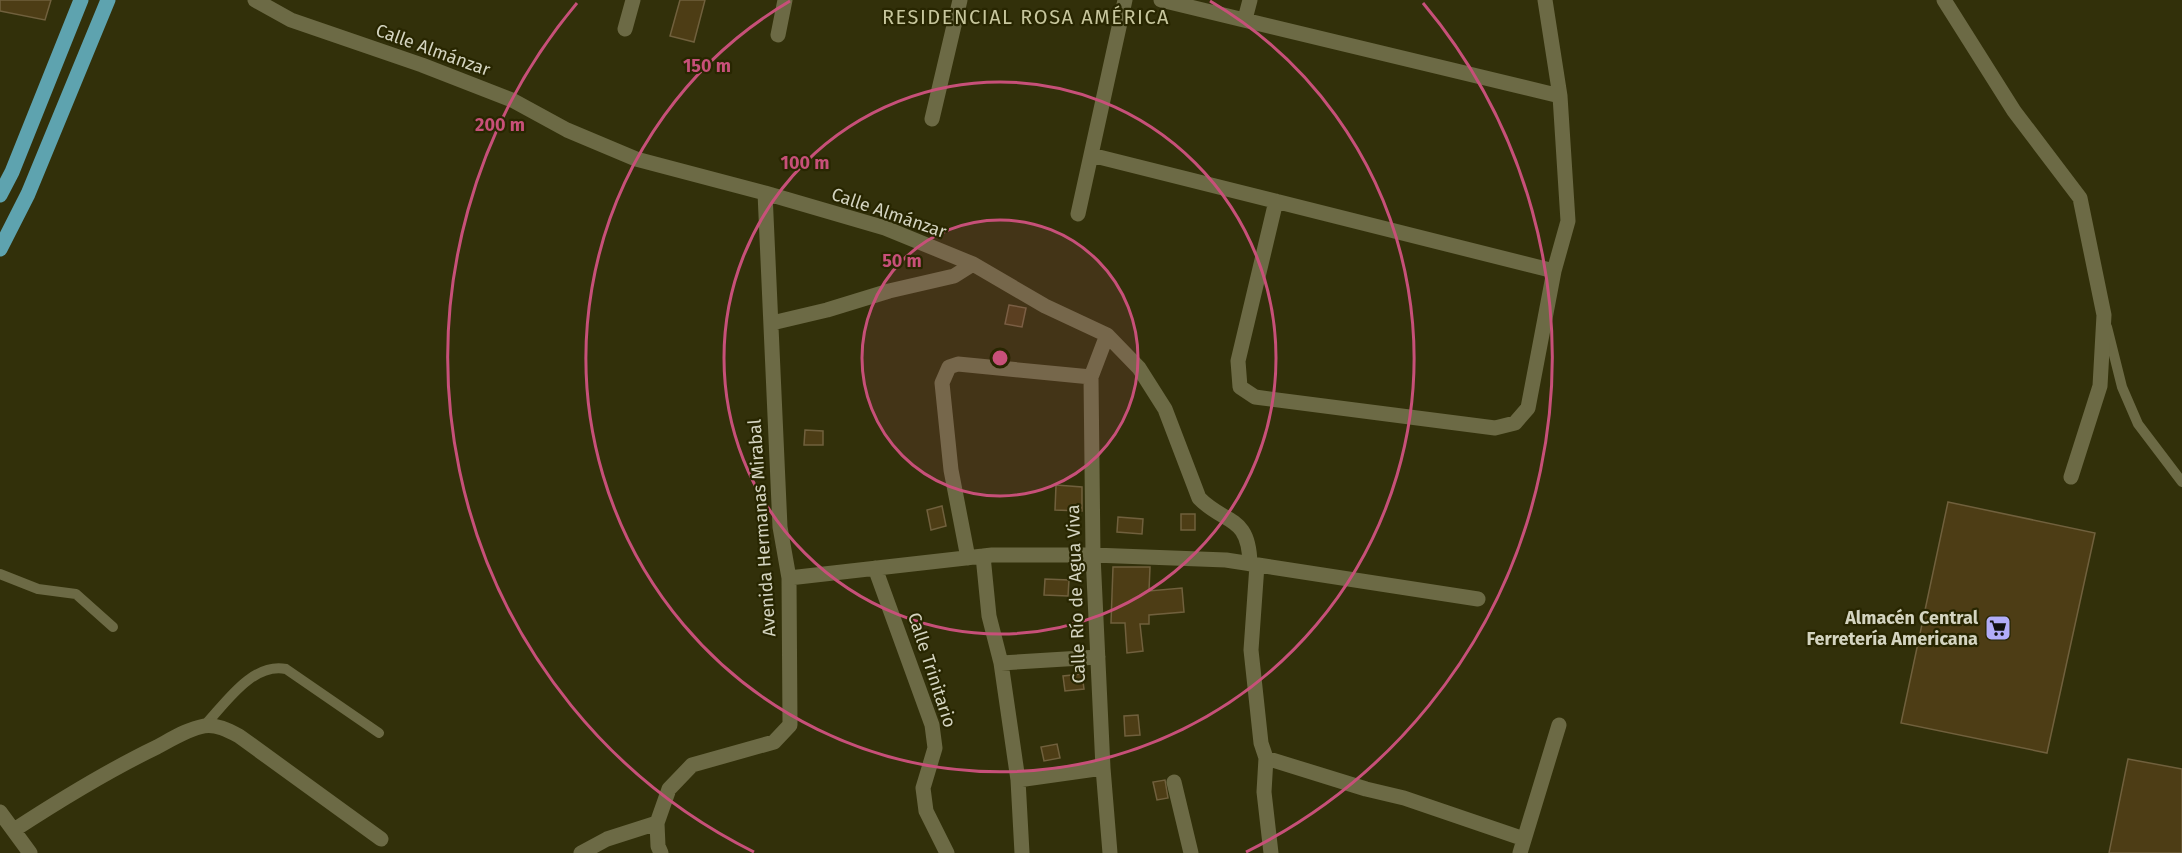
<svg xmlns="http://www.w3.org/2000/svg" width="2182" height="853" viewBox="0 0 2182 853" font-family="'Fira Sans',sans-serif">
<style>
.building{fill:#4d3d15;stroke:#70603d;stroke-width:1.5}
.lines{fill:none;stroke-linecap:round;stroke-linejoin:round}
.lane{stroke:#6c6a45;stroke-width:10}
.street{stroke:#6c6a45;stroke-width:15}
.primary{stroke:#5ea3af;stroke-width:15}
.ring{fill:none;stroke:#c75079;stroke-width:3}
.labels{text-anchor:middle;stroke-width:4.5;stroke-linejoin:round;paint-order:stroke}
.street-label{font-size:18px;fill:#d4d4c0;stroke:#282601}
.poi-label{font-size:18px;font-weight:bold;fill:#d4d4c0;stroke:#282601;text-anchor:end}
.neighbourhood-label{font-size:20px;letter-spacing:1.5px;fill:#c7c69d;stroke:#282601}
.centre{fill:#c75079;stroke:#282601;stroke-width:3}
.ring-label{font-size:18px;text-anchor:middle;font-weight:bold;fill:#c75079;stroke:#282601;stroke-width:4.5;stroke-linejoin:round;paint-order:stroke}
</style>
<rect width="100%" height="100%" fill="#32300a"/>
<path class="building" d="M0 0H51L45 20 0 11Z
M680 0H705L694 42 670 36Z
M1009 305 1026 308 1022 327 1005 324Z
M805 430 823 431V445H804Z
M1056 485 1082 487V511L1055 510Z
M1948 502 2095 533 2047 753 1901 723Z
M942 506 946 526 931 530 927 510Z
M1181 514H1195V530H1181Z
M1118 517 1143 519 1142 534 1117 532Z
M1113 567H1150L1149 591 1182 588 1184 612 1149 615V624H1140L1143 651 1127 653 1125 623H1111Z
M1045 579 1069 580 1068 596 1044 595Z
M1082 674 1084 689 1065 691 1063 676Z
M1138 715 1140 735 1125 736 1124 716Z
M1057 744 1060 758 1044 761 1041 747Z
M2128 759 2182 769V853H2109Z
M1165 780 1168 798 1157 800 1153 782Z"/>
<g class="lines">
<path class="lane" d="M2107 327 2122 387 2138 424 2182 482
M0 574 38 589 76 594 113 627
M204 726C225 704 252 662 286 669L379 733"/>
<path class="street" d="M255 0 291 20 422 65 512 100 567 130 636 159 765 193 885 228 973 264 1045 306 1107 335 1139 368 1165 409 1199 498C1225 525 1249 514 1250 564
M1161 0 1560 96
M1944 0 2014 111 2080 198 2104 315 2100 386 2071 477
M1245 19 1250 0
M625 29 633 0
M778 35 785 0
M932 119 960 0
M1091 155 1554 271
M1276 201 1238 361 1240 387 1255 397 1495 428 1515 423 1528 408 1554 271 1568 221 1560 96 1545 0
M1078 214 1125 0
M772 323 827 310 889 291 954 276 973 264
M1107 335 1091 377 1093 555 1103 768 1110 853
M983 556 989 616 1001 663 1018 780 1022 853
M968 558 951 470 942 383 949 367 958 364 1091 377
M1257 565 1251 650 1261 743 1266 758 1264 792 1271 853
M875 568 932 725 935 748 923 788 926 811 947 853
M789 578 992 555H1093L1226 560 1478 599
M1001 663 1098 657
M1266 758 1366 789 1404 798 1524 839
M1018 780 1103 768
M1174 782 1191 853
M0 812 30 853
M14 830C60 800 107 771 157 747 172 739 188 729 204 726 216 724 228 730 239 736L381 839
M581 853 607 839 657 823
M661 853 658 846 657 823 669 789 692 765 774 742 790 725 789 578 780 527 765 193
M1520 853 1559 725"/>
<path class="primary" d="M0 195 12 172 81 0
M0 249 28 194 108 0"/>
</g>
<circle cx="1000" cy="358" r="138" fill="#c75079" fill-opacity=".12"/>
<g class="ring">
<circle cx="1000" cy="358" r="138"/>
<circle cx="1000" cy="358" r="276"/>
<path d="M1210 1A414 414 0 1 1 790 1"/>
<path d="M754 852A552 552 0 0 1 577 3M1423 3A552 552 0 0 1 1246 852"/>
</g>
<defs>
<g id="supermarket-square" transform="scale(1.35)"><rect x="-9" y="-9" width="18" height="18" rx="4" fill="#b2adf9" stroke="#282601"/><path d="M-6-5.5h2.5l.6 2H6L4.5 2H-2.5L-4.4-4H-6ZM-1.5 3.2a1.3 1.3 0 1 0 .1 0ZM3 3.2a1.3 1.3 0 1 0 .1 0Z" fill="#111"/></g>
</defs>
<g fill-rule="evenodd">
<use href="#supermarket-square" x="1998" y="628"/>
</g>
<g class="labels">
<g class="street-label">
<text transform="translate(433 50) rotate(20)" y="6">Calle Almánzar</text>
<text transform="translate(889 213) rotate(19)" y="6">Calle Almánzar</text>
<text transform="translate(762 528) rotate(-94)" y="6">Avenida Hermanas Mirabal</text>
<text transform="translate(1076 594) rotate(-92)" y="6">Calle Río de Agua Viva</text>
<text transform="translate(932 670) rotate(72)" y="6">Calle Trinitario</text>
</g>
<g class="poi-label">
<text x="1978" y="624">Almacén Central<tspan x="1978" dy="21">Ferretería Americana</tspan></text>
</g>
<g class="neighbourhood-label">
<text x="1026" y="24">RESIDENCIAL ROSA AMÉRICA</text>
</g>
</g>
<circle cx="1000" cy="358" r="9" class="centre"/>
<g class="ring-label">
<text x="707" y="72">150 m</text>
<text x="500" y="131">200 m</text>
<text x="805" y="169">100 m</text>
<text x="902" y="267">50 m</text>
</g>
</svg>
